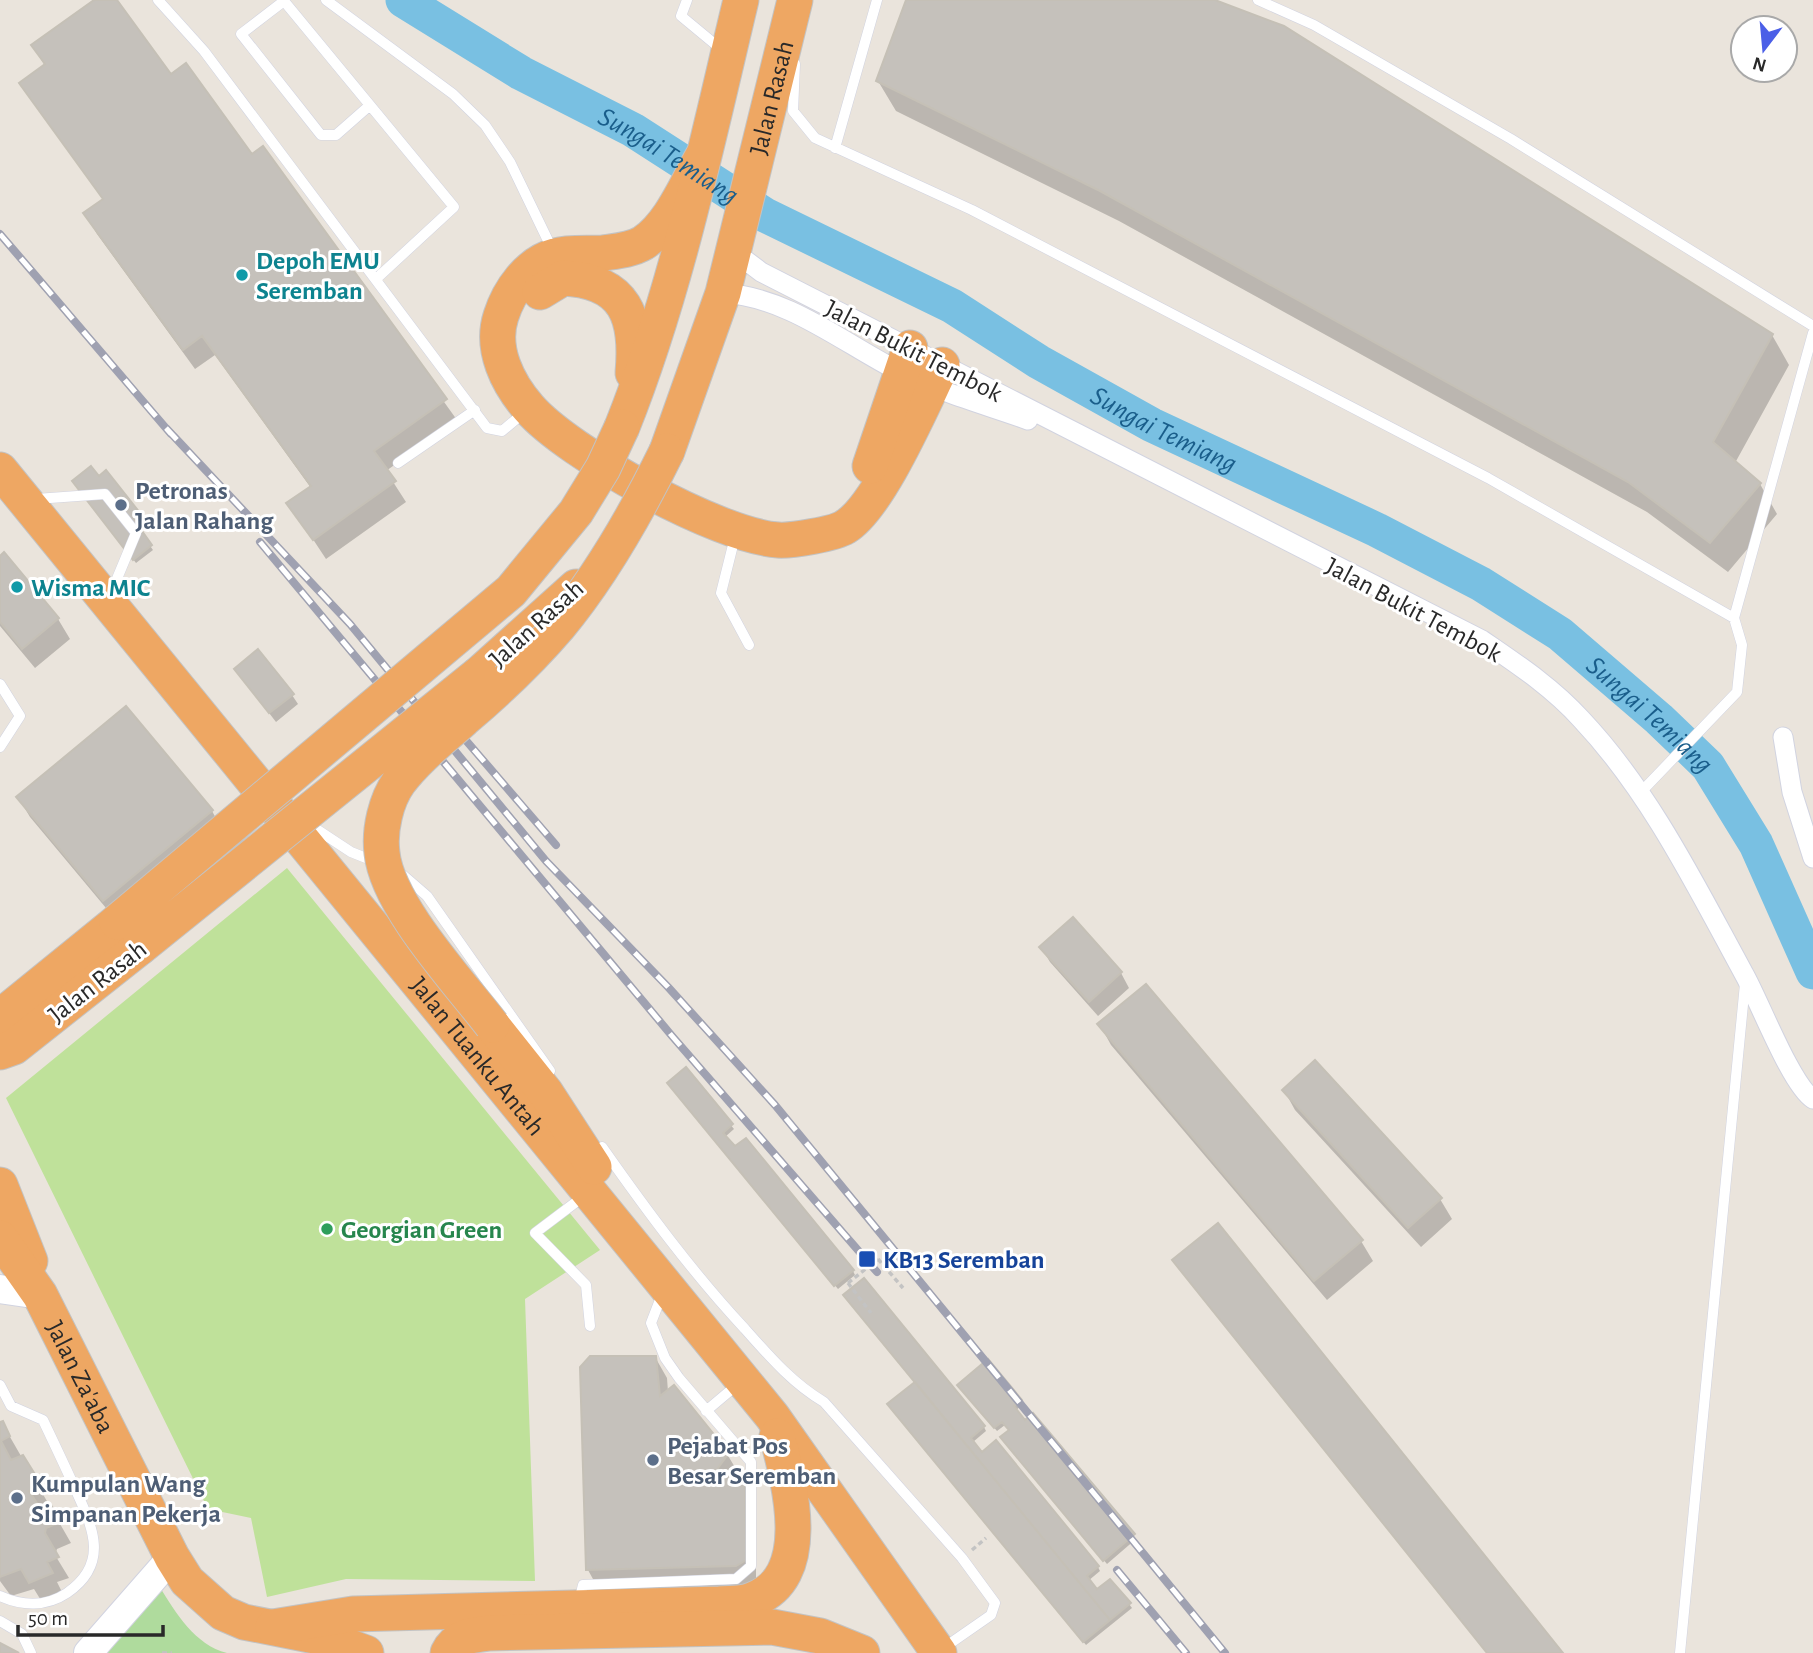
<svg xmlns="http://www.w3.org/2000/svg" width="1813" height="1653" viewBox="0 0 1813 1653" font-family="'Alegreya Sans',sans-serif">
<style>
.green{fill:#afdb9d}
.pitch{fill:#bfe19a}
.shadow{fill:#0003}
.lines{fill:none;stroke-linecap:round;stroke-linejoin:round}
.river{stroke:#79c0e2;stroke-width:35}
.building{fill:#c5c1bb;stroke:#c5c0b6;stroke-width:2}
.lane-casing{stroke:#d1d3e0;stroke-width:11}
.street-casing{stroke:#d1d3e0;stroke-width:21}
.secondary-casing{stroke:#d1d3e0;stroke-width:30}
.highway-casing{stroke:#c3c3c3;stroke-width:37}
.path{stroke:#c3c3c3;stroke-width:3.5;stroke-dasharray:5 3.5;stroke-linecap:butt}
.lane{stroke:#fff;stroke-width:10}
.street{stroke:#fff;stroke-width:19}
.secondary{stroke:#fff;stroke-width:28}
.highway{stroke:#eea763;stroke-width:35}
.rail-casing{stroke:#9fa1b1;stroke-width:8}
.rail{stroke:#fff;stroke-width:5;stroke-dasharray:16;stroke-linecap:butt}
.highway-bridge-casing{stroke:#c3c3c3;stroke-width:37;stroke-linecap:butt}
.path-bridge{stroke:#c3c3c3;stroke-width:3.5;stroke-dasharray:5 3.5;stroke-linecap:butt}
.highway-bridge{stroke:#eea763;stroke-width:35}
.culture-dot{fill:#0f9aa8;stroke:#fff;stroke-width:2.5}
.service-dot{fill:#5c6f8a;stroke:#fff;stroke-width:2.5}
.leisure-dot{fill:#2e9e5b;stroke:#fff;stroke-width:2.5}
.transit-dot{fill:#1a4fb4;stroke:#fff;stroke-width:2.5}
.labels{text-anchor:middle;stroke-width:6;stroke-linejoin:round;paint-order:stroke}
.street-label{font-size:26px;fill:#292929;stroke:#fff}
.culture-label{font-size:26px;font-weight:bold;fill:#0d838f;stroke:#fff;text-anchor:start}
.service-label{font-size:26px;font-weight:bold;fill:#4e5e75;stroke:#fff;text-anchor:start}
.leisure-label{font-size:26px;font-weight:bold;fill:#27864d;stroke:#fff;text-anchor:start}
.transit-label{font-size:26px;font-weight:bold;fill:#164399;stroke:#fff;text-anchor:start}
.water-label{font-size:28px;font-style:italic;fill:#1a5e8b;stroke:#fff}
</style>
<rect width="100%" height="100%" fill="#eae4dc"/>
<path class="green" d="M159 1586C176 1613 195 1645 227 1653H103Z"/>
<path class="pitch" d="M287 868 600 1250 525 1299 535 1581 346 1579 267 1597 251 1518 208 1509 6 1098Z"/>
<path class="shadow" d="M97 0H115L171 77 252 156 263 149 457 420 386 471 406 502 326 559 289 503 311 488 215 355 195 369 97 234 85 214 104 201 21 83 45 66 33 46Z
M908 0H1210L1772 335 1789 365 1735 463 1760 484 1777 514 1728 572 1647 512 1119 221 896 111 878 81Z
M106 472 145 523 138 529 153 550 136 563 77 486Z
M4 555 58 619 70 639 35 668 0 626V558Z
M242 678 292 695 298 704 276 722Z
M18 797 212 811 223 831 116 920 30 817Z
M1041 947 1121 973 1129 988 1098 1016 1050 962Z
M1100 1025 1361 1241 1373 1261 1327 1300 1111 1045Z
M686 1070 734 1129 725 1137 853 1271 855 1275 838 1289 672 1087Z
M1284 1090 1440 1199 1452 1219 1421 1247 1295 1110Z
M864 1281 984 1427 986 1431 973 1442 982 1454 995 1443 1098 1567 1100 1571 1088 1581 1097 1592 1129 1604 1132 1608 1086 1645 892 1408 916 1383Z
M655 1357 667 1378 668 1392 727 1454 739 1474 737 1478 744 1481 756 1502V1580L748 1585 599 1590 588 1570 582 1368Z
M962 1389 1020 1401 1022 1405 1015 1411 1025 1422 1033 1415 1136 1539 1107 1564 1004 1442 1010 1431 1005 1425 997 1431Z
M2 1423 71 1543 57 1549 55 1555 69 1578 57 1582 63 1594 42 1602 34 1589 11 1596 0 1581Z"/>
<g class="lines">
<path class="river" id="s1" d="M403 0 521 73 633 130 765 215 952 306 1039 362 1152 425 1377 530 1481 584 1560 634 1659 719 1708 766 1756 844 1813 972"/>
</g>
<path class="building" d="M94 0H117L171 74 186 63 252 154 263 146 447 399 374 451 396 481 313 540 286 503 311 486 202 336 183 350 83 213 103 199 19 83 45 64 31 45Z
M906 0H1215L1284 26 1773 334 1713 442 1761 483 1710 543 1628 482 1100 191 876 81Z
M91 466 99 476 106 470 144 518 137 524 152 545 133 560 72 481Z
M4 552 59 618 22 649 0 622V556Z
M258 649 294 694 269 713 234 669Z
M126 706 213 810 103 901 16 797Z
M1073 917 1122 972 1089 1002 1039 947Z
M1146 984 1363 1240 1314 1281 1097 1024Z
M1315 1060 1442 1198 1408 1228 1282 1090Z
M686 1067 733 1124 723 1133 735 1146 746 1138 854 1270 834 1286 667 1083Z
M1218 1223 1563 1653H1487L1172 1260Z
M864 1278 985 1426 971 1438 982 1452 996 1440 1099 1566 1087 1576 1097 1589 1110 1579 1131 1603 1110 1620 843 1295Z
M590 1356H656L660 1396 674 1385 729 1453 718 1468 717 1475 736 1476 745 1480 746 1560 736 1566 586 1570 580 1367Z
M988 1359 1022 1400 1014 1406 1025 1420 1033 1413 1135 1534 1103 1561 1000 1437 1009 1430 1002 1422 994 1428 957 1385Z
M915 1382 1110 1620 1083 1642 887 1404Z
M3 1421 10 1436 1 1441 11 1460 23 1455 41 1484 29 1491 41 1509 51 1505 61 1522 46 1528 45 1533 59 1557 47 1562 53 1573 29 1583 21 1569 0 1577V1422Z
M0 1643 19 1653H0Z"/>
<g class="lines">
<g class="lane-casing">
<path id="lane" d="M158 0 204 51 487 428 502 431 526 411
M326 0 453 94 485 125 510 162 553 251
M687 0 681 16 722 50
M1258 0 1314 25 1511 139 1813 326
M795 64 793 111 815 138 972 210 1488 478 1734 618
M369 106 336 135H321L241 34 284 1 454 207 376 279
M835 148 877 0
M398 463 475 410
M36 499 105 494 136 533 111 593
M735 537 721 593 749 645
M0 684 20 716 0 747
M1641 792 1737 692 1742 645 1734 618 1813 333
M304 821 351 852 376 862
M397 870 427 896 550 1071
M602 1147C647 1211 692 1272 745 1329 769 1356 792 1383 824 1402L962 1558 995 1603 991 1615 942 1649
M584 1196 535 1233 586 1285 590 1326
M0 1385 11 1406 43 1420C53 1441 63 1462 73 1484 91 1524 112 1562 67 1593 46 1607 22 1606 0 1596
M706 1411 738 1384
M579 1601 583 1585 736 1579 751 1566V1462L679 1378 665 1358 651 1323 663 1292
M0 1621 22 1634 31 1653
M1680 1653 1745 984"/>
</g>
<g class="street-casing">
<path id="street" d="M732 250 761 272 1482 640C1517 664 1552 687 1581 719 1650 792 1696 886 1744 974 1759 1000 1791 1085 1813 1099
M723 293C789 297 844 344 902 373 942 393 986 405 1028 420
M1783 737 1792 792 1813 858"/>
</g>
<g class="secondary-casing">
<path id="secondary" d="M0 1289 40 1295
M88 1653 172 1557"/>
</g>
<g class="highway-casing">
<g id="highway">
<path d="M703 156C687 183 671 225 643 243 631 250 616 251 603 253 588 254 569 252 555 256 528 263 509 291 501 316 490 349 508 384 529 408 568 453 718 536 778 540 791 541 834 534 845 527 879 507 923 403 942 365"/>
<path d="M540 292 563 278C626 281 638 317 633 373"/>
<path d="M622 427C676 292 707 142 741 0"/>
<path id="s2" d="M667 451 723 293 795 0"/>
<path d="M870 466 910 348"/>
<path id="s3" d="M0 470 772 1416 939 1653"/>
<path d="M479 674 576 587"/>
<path d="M0 1017 117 922"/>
<path d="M492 1025 546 1093 594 1167"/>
<path d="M0 1052 14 1047 139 948"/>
<path d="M0 1185 30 1261"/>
<path id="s4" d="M0 1238 40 1295 172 1557 187 1581 223 1613 244 1622 325 1638 366 1653"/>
<path d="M273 1627 353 1614 720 1604C730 1603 743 1604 752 1600 816 1578 789 1482 777 1436"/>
<path d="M448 1653C456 1636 472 1635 489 1633L772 1627 820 1636 862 1653"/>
</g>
</g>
<path class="path" d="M878 1259 903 1288
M848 1283 871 1313
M972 1550 986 1538
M162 1653H172"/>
<use href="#lane" class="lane"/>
<use href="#street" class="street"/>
<use href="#secondary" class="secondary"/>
<use href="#highway" class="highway"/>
<g class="rail-casing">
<path id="rail" d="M0 234 171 434
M166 428 350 624 546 861 668 987 775 1105 1225 1653
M260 542 672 1036 877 1272
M432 701 556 845
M1117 1570 1186 1653"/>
</g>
<use href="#rail" class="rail"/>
<g class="highway-bridge-casing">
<path id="highway-bridge" d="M117 922 511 591 576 512 603 468 622 427
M139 948 479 674
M492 1025C459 982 387 905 382 853 379 830 386 800 399 782 417 758 442 739 464 719 497 691 530 660 559 626 602 574 637 512 667 451"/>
</g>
<path class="path-bridge" d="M848 1283 878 1259"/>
<use href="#highway-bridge" class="highway-bridge"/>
</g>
<g class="culture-dot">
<circle cx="242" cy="275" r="7"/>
<circle cx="17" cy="587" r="7"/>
</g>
<g class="service-dot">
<circle cx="121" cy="505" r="7"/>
<circle cx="653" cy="1460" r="7"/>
<circle cx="17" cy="1498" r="7"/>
</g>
<circle class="leisure-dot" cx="327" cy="1229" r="7"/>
<rect class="transit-dot" x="858" y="1250" width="18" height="18" rx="3.5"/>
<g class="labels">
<g class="street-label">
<text dy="9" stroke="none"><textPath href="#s2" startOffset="369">Jalan Rasah</textPath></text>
<text transform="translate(914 350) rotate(27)" y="9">Jalan Bukit Tembok</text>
<text transform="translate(1414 609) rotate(28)" y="9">Jalan Bukit Tembok</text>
<text transform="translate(536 623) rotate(-42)" y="9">Jalan Rasah</text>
<text transform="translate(97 981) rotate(-38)" y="9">Jalan Rasah</text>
<text dy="9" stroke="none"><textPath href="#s3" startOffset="756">Jalan Tuanku Antah</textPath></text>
<text dy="9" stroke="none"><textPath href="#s4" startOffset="161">Jalan Za'aba</textPath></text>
</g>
<g class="culture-label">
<text x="256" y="269">Depoh EMU<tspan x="256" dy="30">Seremban</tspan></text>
<text x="31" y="596">Wisma MIC</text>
</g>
<g class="service-label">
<text x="135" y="499">Petronas<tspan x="135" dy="30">Jalan Rahang</tspan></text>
<text x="667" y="1454">Pejabat Pos<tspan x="667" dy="30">Besar Seremban</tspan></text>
<text x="31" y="1492">Kumpulan Wang<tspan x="31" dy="30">Simpanan Pekerja</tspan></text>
</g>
<g class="leisure-label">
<text x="341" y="1238">Georgian Green</text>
</g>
<g class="transit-label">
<text x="883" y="1268">KB13 Seremban</text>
</g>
<g class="water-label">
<text dy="10" stroke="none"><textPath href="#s1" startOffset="308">Sungai Temiang</textPath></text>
<text dy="10" stroke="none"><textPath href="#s1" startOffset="875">Sungai Temiang</textPath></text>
<text dy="10" stroke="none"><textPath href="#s1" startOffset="1442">Sungai Temiang</textPath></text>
</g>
</g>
<g transform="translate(1764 49) rotate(196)"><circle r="33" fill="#ffffff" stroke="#a9a9a9" stroke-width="2"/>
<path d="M0-5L12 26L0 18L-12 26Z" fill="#4b5fe7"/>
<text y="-10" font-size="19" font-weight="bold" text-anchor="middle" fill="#292929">N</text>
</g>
<path d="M18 1625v10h145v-10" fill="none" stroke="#292929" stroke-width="3.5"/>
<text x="28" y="1625" font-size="21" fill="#292929" stroke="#ffffff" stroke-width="5" paint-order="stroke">50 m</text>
</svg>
